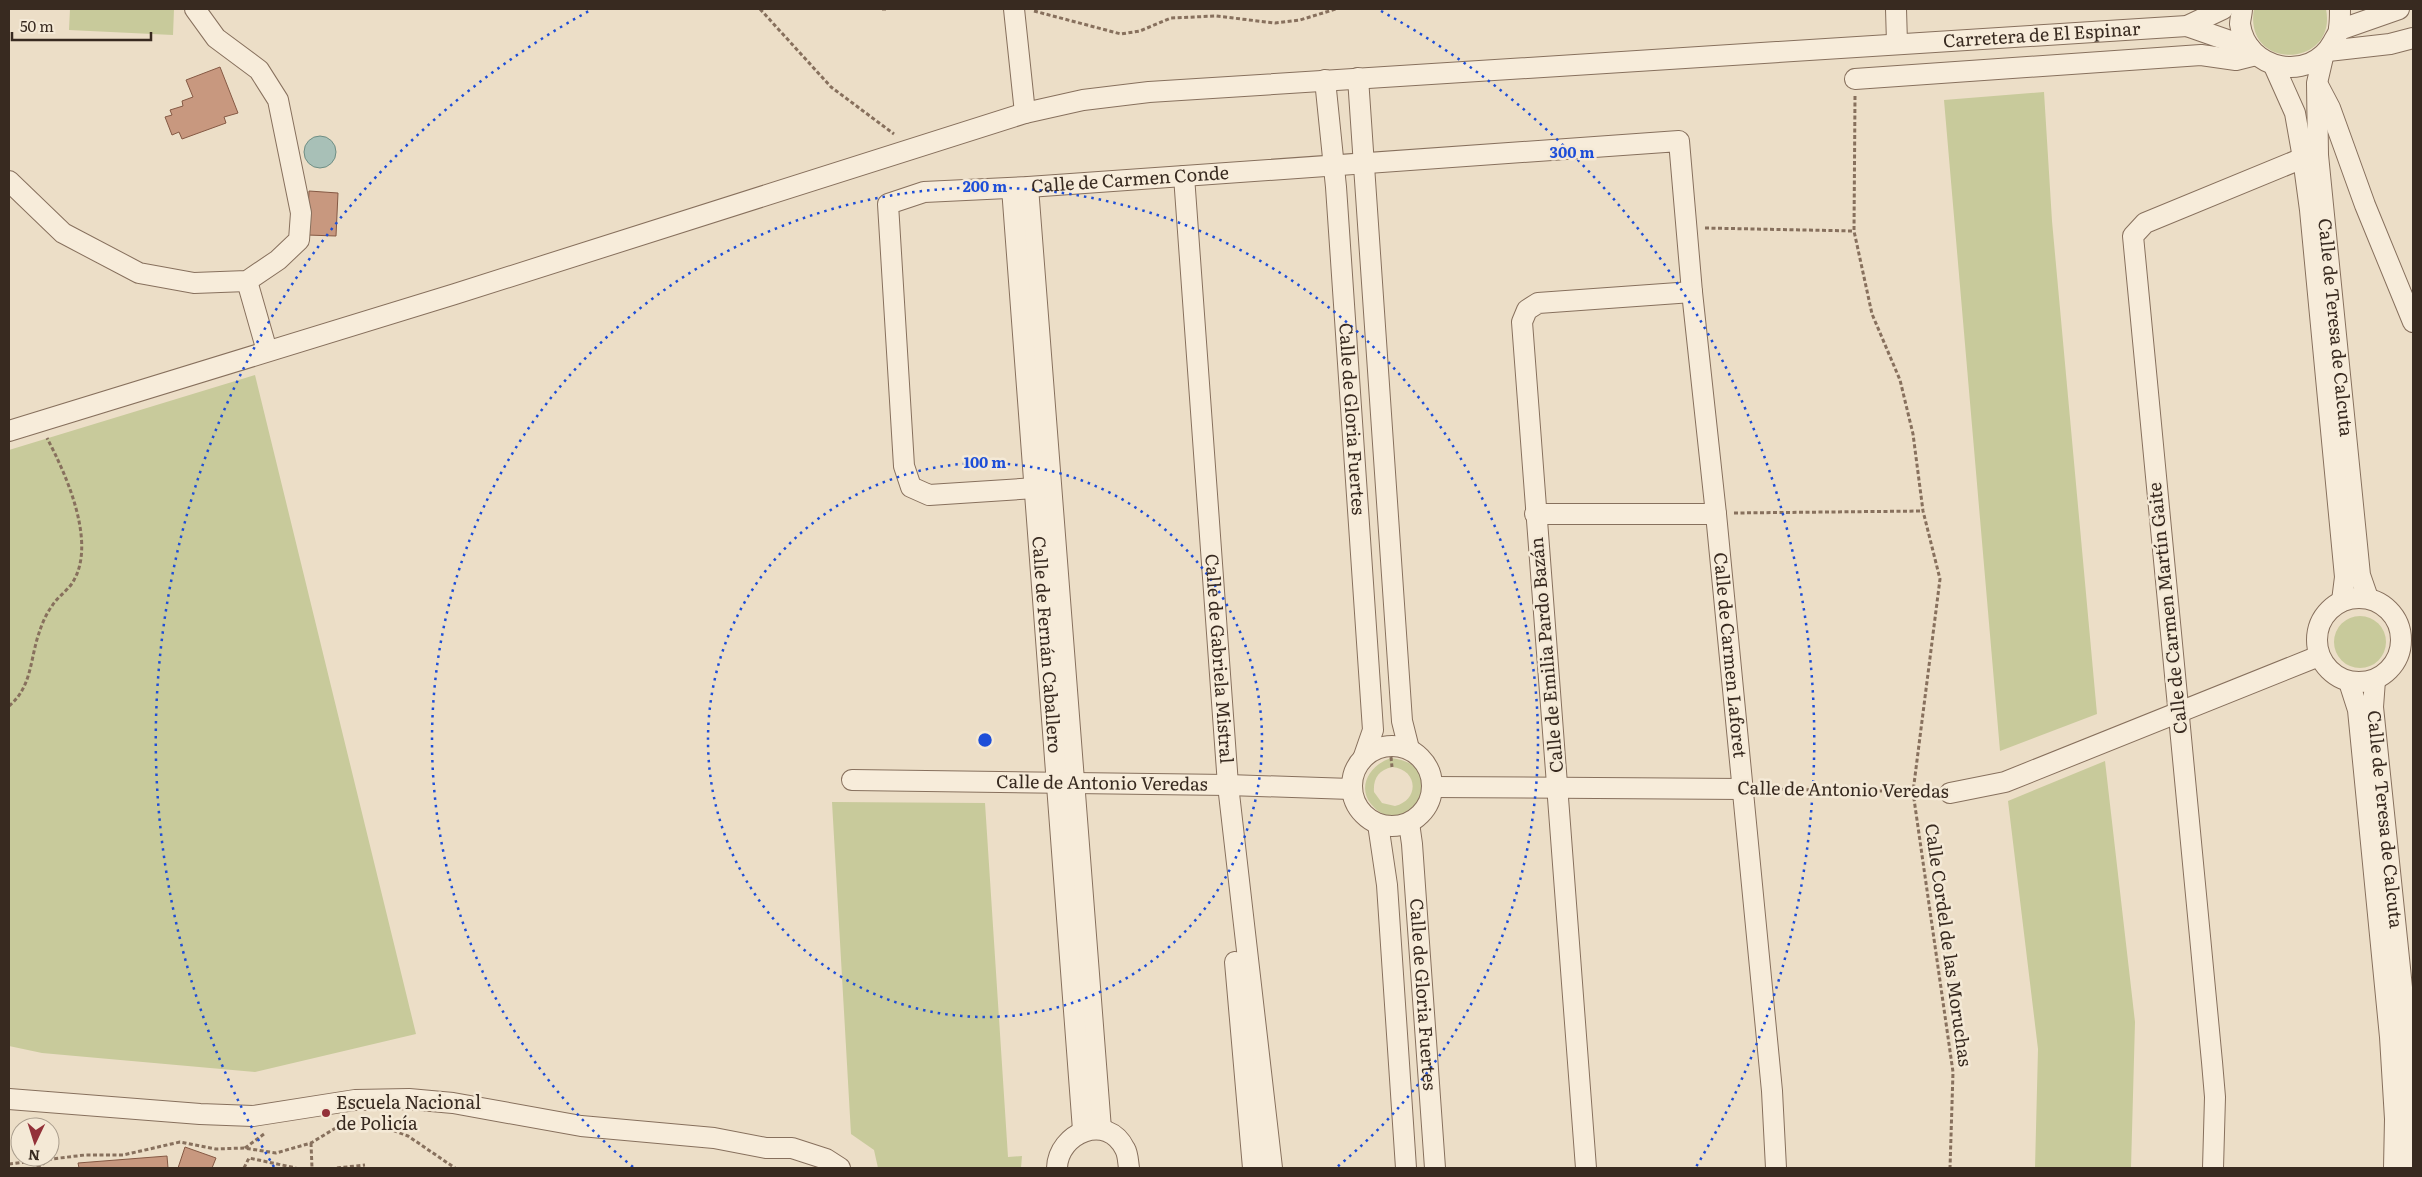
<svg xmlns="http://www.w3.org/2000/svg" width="2422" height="1177" viewBox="0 0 2422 1177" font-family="Literata,serif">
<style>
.green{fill:#c8ca9b;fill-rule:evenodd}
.water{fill:#a8c0b7;stroke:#6f8e84}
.building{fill:#c8987f;stroke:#855944}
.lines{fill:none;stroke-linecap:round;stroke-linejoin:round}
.minor-casing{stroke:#87705d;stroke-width:22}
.path{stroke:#87705d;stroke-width:3;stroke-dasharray:4 2.5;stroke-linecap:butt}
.minor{stroke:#f7ecda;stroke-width:20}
.ring{fill:none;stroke:#1d4ed8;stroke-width:2.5;stroke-dasharray:2.5 5}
.poi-dot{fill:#933139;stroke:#f4e9d6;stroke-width:2}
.labels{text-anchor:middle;stroke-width:5;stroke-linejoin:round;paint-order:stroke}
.street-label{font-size:18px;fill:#382a20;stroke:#f4e9d6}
.poi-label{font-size:18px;fill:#382a20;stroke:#f4e9d6;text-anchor:start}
.centre{fill:#1d4ed8;stroke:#f4e9d6;stroke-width:2.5}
.ring-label{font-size:15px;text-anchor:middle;font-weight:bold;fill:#1d4ed8;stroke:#f4e9d6;stroke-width:5;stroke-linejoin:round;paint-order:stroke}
</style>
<rect width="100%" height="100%" fill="#ecdec7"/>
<path class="green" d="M70 9H174L173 35 69 30Z
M2254 9H2326C2338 68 2243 72 2254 9Z
M2044 92 2052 221 2097 714 2000 751 1944 100Z
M255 375 416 1034 255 1072 42 1053 9 1046V450Z
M2334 642a26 26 0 1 1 52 0a26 26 0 1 1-52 0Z
M1391 758C1456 765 1406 847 1371 804 1356 785 1372 764 1391 758ZM1392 767C1418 769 1420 800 1395 806L1382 803 1374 792C1373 778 1379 770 1392 767Z
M2105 761 2135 1022 2131 1168H2035L2038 1049 2008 801Z
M832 802 985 803 1008 1157 1022 1156 1021 1168H878L874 1150 851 1134Z"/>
<path class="water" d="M304 152a16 16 0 1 1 32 0a16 16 0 1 1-32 0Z"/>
<path class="building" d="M220 67 238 113 224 117 226 123 182 139 179 132 172 135 165 117 172 115 170 110 183 106 182 101 193 97 186 80Z
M309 191 338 193 336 236 307 235Z
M185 1147 216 1158 212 1168H178Z
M167 1156 168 1168H79L78 1163Z"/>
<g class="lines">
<g class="minor-casing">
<g id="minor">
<path d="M1014 9 1025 113"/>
<path d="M1896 9 1897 43"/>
<path d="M2242 9C2242 13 2240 20 2240 24 2246 71 2311 83 2333 42 2335 38 2339 33 2339 28 2340 22 2340 15 2340 9"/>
<path d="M2187 26 2250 48"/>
<path d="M2339 30 2399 9"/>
<path d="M2328 51 2390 44 2413 38"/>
<path id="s1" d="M2323 57 2317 83 2318 155 2360 575 2368 598"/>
<path d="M2274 66 2295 113 2303 158 2310 210 2345 577 2342 601"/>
<path d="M1358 78 1402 721 1409 749"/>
<path d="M1855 79 2201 55 2236 60 2256 55"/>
<path id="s2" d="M1325 80 1336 187 1373 730 1364 756"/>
<path d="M2319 87 2330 108 2365 205 2413 322"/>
<path id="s3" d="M1184 176 1228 785 1272 1168"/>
<path d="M9 181 63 233 139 273 194 283 247 281 278 260 299 240 301 213 278 100 259 70 216 38 195 9"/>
<path d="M1028 187 1101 1129"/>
<path id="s4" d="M1012 188 1083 1130"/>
<path d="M247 281 267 351"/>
<path id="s5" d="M9 431 455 294 1025 113 1083 100 1149 92 2187 26 2223 9"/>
<path id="s6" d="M1051 487 929 495 911 487 904 466 888 204 924 192 1028 187 1679 141 1692 292 1716 514 1772 1091 1776 1168"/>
<path d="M1535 514H1716"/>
<circle cx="2359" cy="640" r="42"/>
<path id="s7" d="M2375 680 2373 707 2407 1036 2412 1118 2411 1168"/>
<path d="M2349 682 2358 710 2390 1037 2395 1119 2394 1168"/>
<circle cx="1392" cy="786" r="40"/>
<path id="s8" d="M852 780 1228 785 1351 789"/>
<path d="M1433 787 1743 789"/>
<path d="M1950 793 2005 782 2319 656"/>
<path id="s9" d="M1409 823 1412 844 1435 1168"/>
<path d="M1378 824 1387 885 1406 1168"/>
<path d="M1235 962 1253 1168"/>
<path d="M9 1099 200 1114 253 1116 355 1100 409 1099 453 1103 581 1126 714 1138 766 1148H792L826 1159 840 1168"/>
<path d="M1057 1168C1058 1133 1107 1112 1125 1149 1128 1154 1128 1162 1129 1168"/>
<path d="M1586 1168 1522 322 1527 310 1538 303 1692 292"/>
<path d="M2213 1168 2215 1097 2212 1062 2133 236 2145 223 2303 158"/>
</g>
</g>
<path class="path" d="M760 9 831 87 894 134
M882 9H888
M1034 11 1121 34 1140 31 1171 18 1216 16 1275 23 1300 20 1336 9
M1855 96 1854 231 1872 314 1900 380 1913 434 1923 511 1940 579 1913 792 1953 1072 1950 1168
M1705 228 1854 231
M1734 513 1923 511
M9 706C32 687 30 659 39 633 42 624 46 614 52 606 58 596 69 590 74 580 96 541 66 474 47 438
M1391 757 1392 767
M1761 789 1932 792
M363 1119 408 1136 455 1168
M311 1143 312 1168
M245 1148 264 1134
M9 1164 85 1155H123L180 1142 216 1149 244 1148 276 1153 311 1143 339 1126 350 1121
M37 1168 51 1158
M244 1168 249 1158 296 1168
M337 1168 365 1165"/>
<use href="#minor" class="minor"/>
</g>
<g class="ring">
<circle cx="985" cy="740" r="277"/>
<path d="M633 1167A553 553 0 1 1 1337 1167"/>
<path d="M274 1167A830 830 0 0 1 589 11M1381 11A830 830 0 0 1 1696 1167"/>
</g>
<circle class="poi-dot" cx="326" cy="1113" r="5"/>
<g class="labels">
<g class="street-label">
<text dy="6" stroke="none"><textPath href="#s5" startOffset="2085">Carretera de El Espinar</textPath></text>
<text dy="6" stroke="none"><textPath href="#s6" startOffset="671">Calle de Carmen Conde</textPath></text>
<text dy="6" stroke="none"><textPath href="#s1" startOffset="272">Calle de Teresa de Calcuta</textPath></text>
<text dy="6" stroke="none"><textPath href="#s2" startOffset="340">Calle de Gloria Fuertes</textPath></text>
<text transform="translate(2168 608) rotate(-96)" y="6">Calle de Carmen Martín Gaite</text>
<text dy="6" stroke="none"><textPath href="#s4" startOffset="458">Calle de Fernán Caballero</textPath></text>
<text dy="6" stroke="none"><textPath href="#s6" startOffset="1738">Calle de Carmen Laforet</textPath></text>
<text transform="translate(1547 655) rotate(-95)" y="6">Calle de Emilia Pardo Bazán</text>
<text dy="6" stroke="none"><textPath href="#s3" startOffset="484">Calle de Gabriela Mistral</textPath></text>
<text dy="6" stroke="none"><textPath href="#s8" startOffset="250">Calle de Antonio Veredas</textPath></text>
<text transform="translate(1843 790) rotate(1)" y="6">Calle de Antonio Veredas</text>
<text dy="6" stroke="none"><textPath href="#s7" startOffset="140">Calle de Teresa de Calcuta</textPath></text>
<text transform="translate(1948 945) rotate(82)" y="6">Calle Cordel de las Moruchas</text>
<text dy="6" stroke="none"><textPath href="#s9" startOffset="172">Calle de Gloria Fuertes</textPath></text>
</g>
<g class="poi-label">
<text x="336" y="1109">Escuela Nacional<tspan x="336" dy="21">de Policía</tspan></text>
</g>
</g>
<circle cx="985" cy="740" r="8" class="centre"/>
<g class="ring-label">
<text x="1572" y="158">300 m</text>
<text x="985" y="192">200 m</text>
<text x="985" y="468">100 m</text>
</g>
<rect width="2422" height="1177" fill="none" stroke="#382a20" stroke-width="20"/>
<g transform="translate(35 1142) rotate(184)"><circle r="24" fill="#f4e9d6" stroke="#a99d8d"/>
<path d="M0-4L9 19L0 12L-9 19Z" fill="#933139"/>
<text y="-8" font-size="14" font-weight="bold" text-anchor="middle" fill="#382a20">N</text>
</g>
<path d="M12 32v8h139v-8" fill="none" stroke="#382a20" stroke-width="2.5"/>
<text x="20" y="32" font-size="15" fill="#382a20" stroke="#f4e9d6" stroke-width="4" paint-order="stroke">50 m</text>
</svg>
